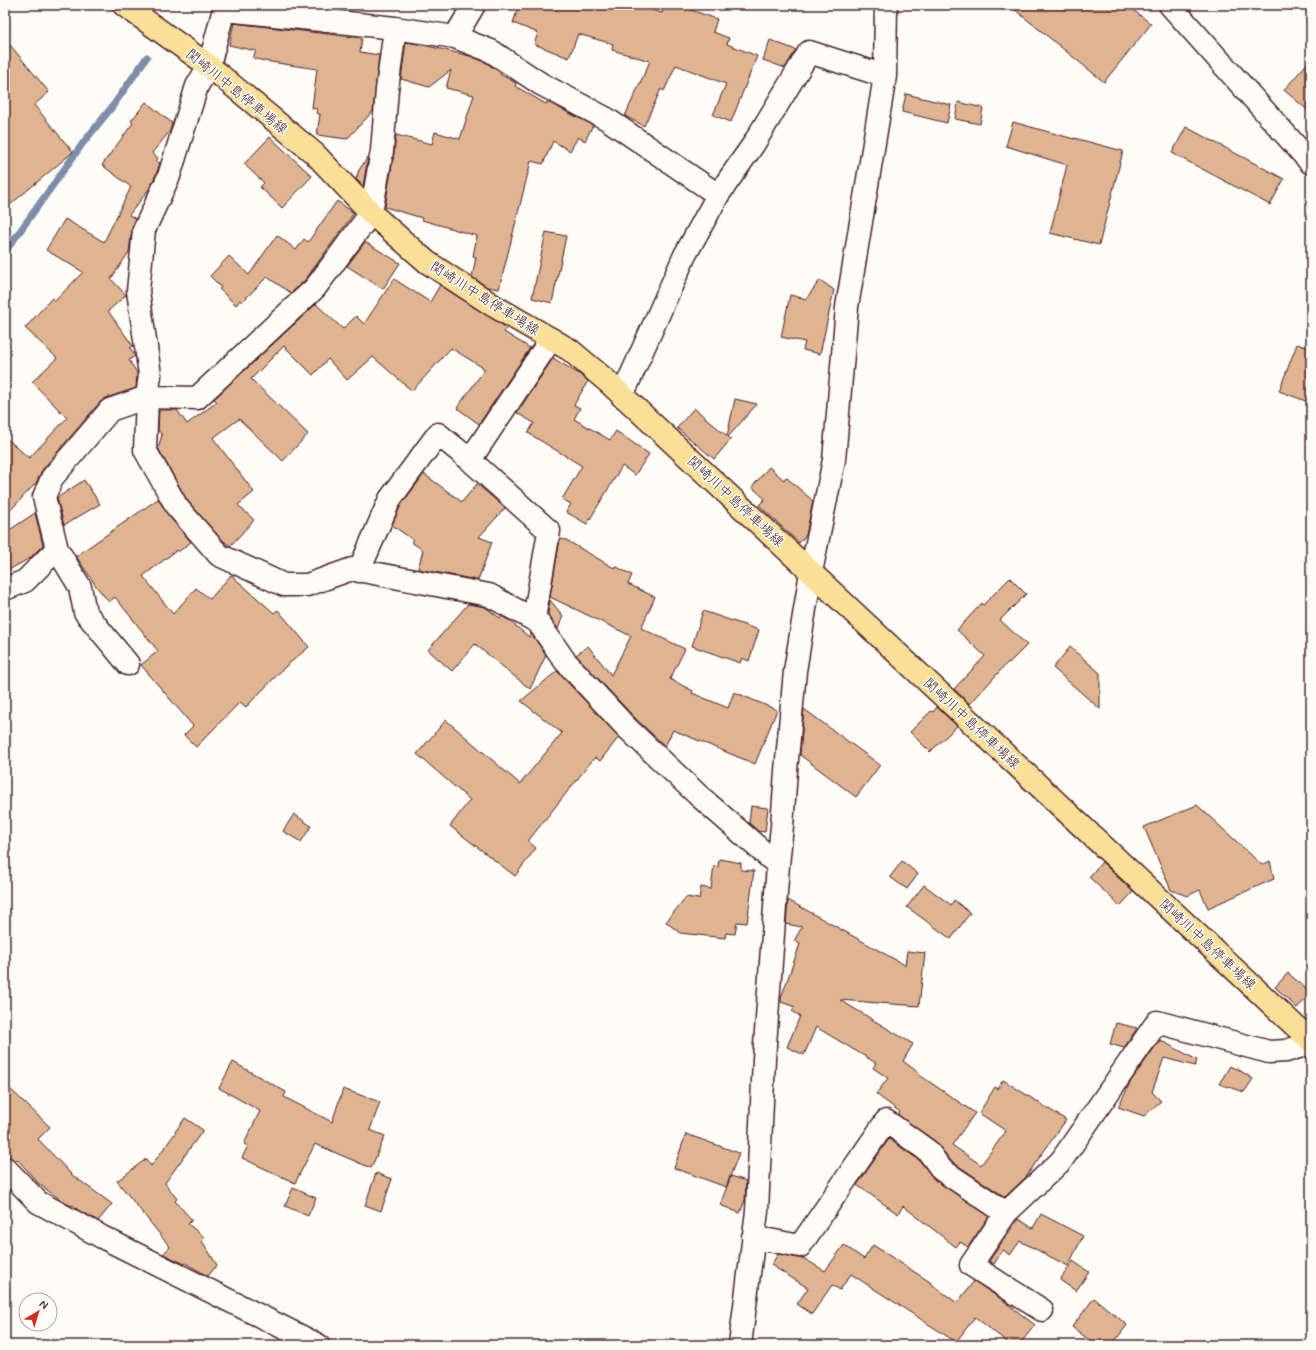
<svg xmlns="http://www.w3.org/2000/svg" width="1316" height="1350" viewBox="0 0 1316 1350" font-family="Mynerve,'Klee One',sans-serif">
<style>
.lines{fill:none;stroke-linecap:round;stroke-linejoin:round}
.stream{stroke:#7d8daa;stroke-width:7}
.building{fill:#dfb490;stroke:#4a1f2b}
.minor-casing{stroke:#4a1f2b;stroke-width:25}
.major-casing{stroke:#4a1f2b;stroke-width:25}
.minor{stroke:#fdfcf7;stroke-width:22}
.major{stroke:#f9e096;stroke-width:22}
.labels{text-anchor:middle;stroke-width:3;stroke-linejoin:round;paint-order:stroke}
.street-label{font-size:14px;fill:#4a1f2b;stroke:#fdfcf7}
</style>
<rect width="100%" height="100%" fill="#fdfcf7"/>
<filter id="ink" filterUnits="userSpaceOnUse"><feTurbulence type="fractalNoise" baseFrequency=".025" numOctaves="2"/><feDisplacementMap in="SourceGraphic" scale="8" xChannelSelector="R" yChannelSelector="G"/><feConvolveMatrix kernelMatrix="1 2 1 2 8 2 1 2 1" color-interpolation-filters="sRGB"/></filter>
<g filter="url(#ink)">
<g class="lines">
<path class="stream" d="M5 252 83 143 112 107 147 57"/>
</g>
<path class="building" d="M519 5H632L662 13 664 5H689L688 9 717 19 713 32 729 38 727 44 757 56 731 122 713 115 726 84 676 65 664 91 661 89 644 126 625 116 650 61 612 50 613 44 578 34 569 58 534 44 538 33 513 23Z
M1009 5H1127L1151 24 1104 82Z
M234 23 362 38 360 52 379 55 373 111 347 139 317 135 320 114 316 113 317 109 312 108 317 69 264 61 253 58 256 51 229 45Z
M5 39 49 92 34 105 73 152 5 209Z
M770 40 796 50 785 68 763 60Z
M406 42 428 46 470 56 485 62 501 73 500 74 516 83 515 86 546 104 547 102 593 125 585 141 578 137 570 151 553 141 543 164 531 161 499 289 487 287 472 277 476 257 473 256 477 236 422 220V218L385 207 394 153 396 135 432 144 435 132 460 139 474 95 446 88 451 70 429 87 401 79Z
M1311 59V113L1284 90Z
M906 94 951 105 947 123 902 112Z
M146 102 172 123 170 131 152 153 158 158 156 161 160 163 157 172 149 189 129 215 136 219 132 229 129 252 111 279 126 295 108 311 133 346 130 348 135 356 129 360 137 373 136 388 106 398 100 402 42 470 36 483 5 516V437L29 458 67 418 32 382 57 358 25 328 52 298 55 301 83 272 46 250 65 219 104 242 131 187 102 165 133 123 131 121Z
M958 102 983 108 980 124 955 119Z
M1013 122 1074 139V138L1123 151 1099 245 1050 233 1067 165 1006 146Z
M1186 127 1284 179 1270 205 1172 153Z
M270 137 312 176 282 208 260 187 264 183 244 164Z
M368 157 363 186 356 179 359 170Z
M337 201 354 213 305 280 291 293 267 277 242 302 240 300 236 305 219 289 221 287 210 276 229 256 249 275 277 235 296 250 304 239 308 242Z
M546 232 566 236 552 303 532 298Z
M365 242 400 263 383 289 347 266Z
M394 279 430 302 440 285 507 328 504 332 530 348 479 424 457 408 485 369 451 348 412 391 373 357 347 380 328 359 313 375 284 346 251 379 308 434 283 461 239 419 213 438 254 492 238 505 254 520 230 546 219 537 187 500 158 448 162 435 158 430 159 410H177L187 424 217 402 214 399 316 304 343 329 356 316 364 324Z
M820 280 834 290 820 354 803 350 805 342 781 337 790 295 806 299Z
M1297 344 1311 349V403L1279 391Z
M553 358 579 374 588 381 574 405 580 408 574 419 610 440 616 431 649 454 635 475 622 466 587 524 566 512 571 504 562 499 582 466 528 433 534 423 517 413Z
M735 399 757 404 728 437 731 439 714 459 677 428 694 408 727 436Z
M769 467 784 480 786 477 813 501 806 535 799 543 759 505 765 499 752 487Z
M424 474 462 502 477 484 505 508 479 537 492 542 478 580 418 569 423 550 411 542 413 540 392 525 401 505Z
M84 480 100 504 64 525 57 498Z
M158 499 168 515 191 542 178 552 177 550 143 576 173 614 196 588 210 599 231 575 274 613 278 610 309 647 285 667 246 707 240 702 196 747 184 735 193 726 141 665 158 651 115 597 109 602 96 586 76 556Z
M35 513 43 545 30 558 5 572V533Z
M560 539 566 540 614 568 615 566 632 575 628 584 655 597 641 628 685 649 670 679 693 691 692 693 728 708 734 692 777 710 755 764 673 730 665 746 635 718 576 655 588 646 611 675 631 636 550 597Z
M1010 578 1026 594 1000 620 1027 645 1009 663 1008 662 970 704 954 689 985 656 957 630 982 603 983 605Z
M550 600 563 616 558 629 548 614Z
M468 604 485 607 500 618 501 616 510 621 529 637 531 633 546 655 530 689 475 644 452 671 428 650Z
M703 611 759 630 749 661 742 658 740 663 692 646Z
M1070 647 1100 673V709L1053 668Z
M557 671 619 737 600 761 595 757 528 841 536 848 515 876 450 826 470 800 417 754 446 720 520 784 562 733 521 701Z
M937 707 957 726 930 752 910 732 931 711 933 712Z
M804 709 880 765 856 797 800 755Z
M1197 805 1262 865 1270 861 1274 879 1208 908 1200 890 1187 896 1171 890 1144 827Z
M751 806 768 808 765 832 758 831 749 823Z
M294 814 311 826 301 842 283 831Z
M719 859 741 863V870L754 871 747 923 737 922 735 934 726 933 725 938 680 933 666 922 686 897 699 899 701 887 711 889 714 866 718 867Z
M902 861 918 874 907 889 890 877Z
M1102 862 1133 892 1120 906 1089 877Z
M924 885 951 905 954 900 970 913 951 939 907 907Z
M788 900 905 965 907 951 925 953 919 1006 840 1000 913 1044 903 1061 919 1073 918 1074 975 1113 952 1145 981 1165 1006 1131 979 1113 995 1087 998 1089 1003 1080 1066 1120 1025 1178 1005 1197 951 1161 935 1141 898 1115 900 1112 876 1094 888 1078 873 1068 876 1063 816 1027 804 1055 787 1047 800 1016 792 1011 795 1007 781 1002V998L800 944 794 941 802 927 786 924Z
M1288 973 1311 993 1297 1008 1275 987Z
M1116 1023 1137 1028 1124 1048 1110 1044Z
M1160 1040 1197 1060 1195 1066 1164 1058 1152 1092 1161 1101 1144 1116 1118 1107 1131 1081Z
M233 1062 286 1092 284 1097 332 1122 343 1089 380 1102 370 1130 385 1136 371 1168 315 1144 295 1183 242 1158 248 1146 244 1144 260 1111 219 1088Z
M1230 1066 1235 1069 1236 1068 1253 1079 1244 1092 1219 1084Z
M5 1084 50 1127 38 1139 72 1175 112 1204 98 1221 78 1210 73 1205 72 1206 65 1203 39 1184 17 1159 15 1161 5 1153Z
M185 1118 203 1130 165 1183 177 1199 175 1201 192 1220 188 1224 205 1238 202 1241 217 1265 208 1276 185 1263V1264L163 1254 170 1247 117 1181 146 1159 151 1166 176 1132H175Z
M686 1134 739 1153 726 1187 674 1168Z
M889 1139 919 1160 935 1180 989 1216 968 1247 960 1242 956 1247 903 1206 898 1214 857 1185Z
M376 1173 392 1179 381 1211 365 1205Z
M731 1176 746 1181 745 1200 740 1213 720 1205Z
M293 1188 316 1198 308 1216 285 1206Z
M1041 1214 1083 1236 1068 1266 1020 1241 1010 1255 1003 1250 994 1264 989 1261 1018 1219 1033 1228Z
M844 1245 864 1259 873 1245 930 1282V1283L957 1303 974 1281 1004 1301 1035 1325 1019 1345H1011L975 1317 956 1342 851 1274 840 1290 832 1285 812 1314 797 1304 808 1288 771 1265 778 1254 798 1258H803L825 1271Z
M1073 1261 1089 1272 1076 1291 1060 1280Z
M1094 1298 1127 1325 1112 1345H1096L1072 1327Z"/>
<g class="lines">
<g class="minor-casing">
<path id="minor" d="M225 5 209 66 197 86 169 176 144 230 138 291 150 375 147 397 145 450 177 507 219 555 284 585H307L352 569 489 595 538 622 565 661 626 727 698 795 778 865
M1170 5 1311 163
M225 10 395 28 455 37 491 51 541 84 607 119 718 195
M455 37 474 5
M622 396 685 255 718 195 753 145 809 52 885 76
M470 460 549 531 534 619
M57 549 80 587 85 612 128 664
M359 571 390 499 438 434 470 460 551 339
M5 589 25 581 57 549 44 497 52 478 110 410 147 397 197 398 315 288 371 213 382 151 387 90 395 28
M5 1168 38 1202 102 1237 318 1345
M753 1237 800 1246 886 1121 928 1151 942 1170 1006 1213
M1042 1310 971 1265 1006 1213 1061 1161 1157 1022 1269 1052 1286 1051 1311 1043
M740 1345 757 1211 764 1059 778 865 782 826 786 771 795 671 811 572 834 460 847 307 885 76 886 5"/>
</g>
<g class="major-casing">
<path id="major" d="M124 5 209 66 315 154 371 213 427 262 494 306 570 350 608 382 1311 1041"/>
</g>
<use href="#minor" class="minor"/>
<use href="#major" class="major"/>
</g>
</g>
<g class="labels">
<g class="street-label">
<text transform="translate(237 91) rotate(39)" y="5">関崎川中島停車場線</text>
<text transform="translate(485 298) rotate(32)" y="5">関崎川中島停車場線</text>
<text transform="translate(736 501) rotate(43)" y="5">関崎川中島停車場線</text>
<text transform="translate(972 723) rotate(43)" y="5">関崎川中島停車場線</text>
<text transform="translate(1208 944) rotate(43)" y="5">関崎川中島停車場線</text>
</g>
</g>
<rect width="1316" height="1350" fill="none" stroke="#fdfcf7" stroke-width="20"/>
<rect x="10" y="10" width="1296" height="1330" fill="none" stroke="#4a1f2b" stroke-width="1.5" filter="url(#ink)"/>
<g transform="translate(38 1312) rotate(38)"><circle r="19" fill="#fdfcf7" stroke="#b5a4a5"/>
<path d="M0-3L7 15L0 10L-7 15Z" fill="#c8321e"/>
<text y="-6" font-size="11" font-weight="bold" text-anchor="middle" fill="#4a1f2b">N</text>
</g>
</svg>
